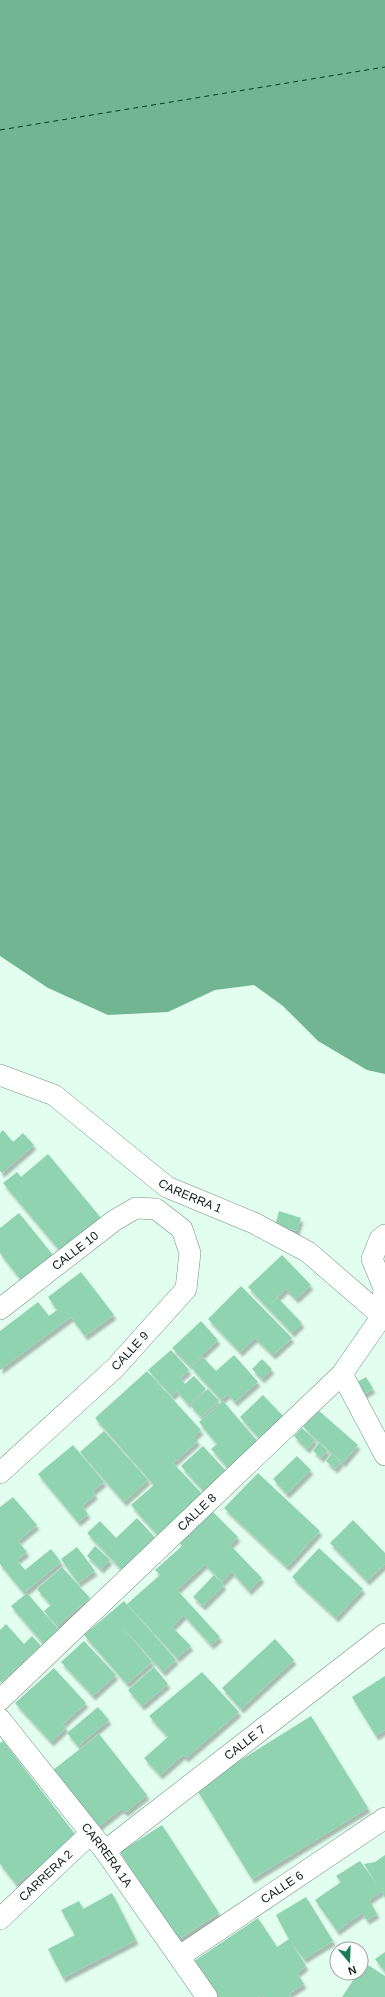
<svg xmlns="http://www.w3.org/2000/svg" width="385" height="1997" viewBox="0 0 385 1997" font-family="Arial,sans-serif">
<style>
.water{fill:#72b593}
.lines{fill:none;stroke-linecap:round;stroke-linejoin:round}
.ferry{stroke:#013c26;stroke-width:1;stroke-dasharray:5 4;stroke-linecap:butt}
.building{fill:#8fd3b0;filter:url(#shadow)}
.street-casing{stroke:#729280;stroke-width:22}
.street{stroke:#fff;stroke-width:21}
.labels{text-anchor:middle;stroke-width:4;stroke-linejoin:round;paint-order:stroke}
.street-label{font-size:12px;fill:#0e1b14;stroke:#fff}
</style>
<defs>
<filter id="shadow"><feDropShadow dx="2.5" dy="4.5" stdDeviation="1" flood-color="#0004"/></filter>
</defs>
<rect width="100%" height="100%" fill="#e2feee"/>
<path class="water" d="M0 0H385V1074L367 1070 318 1041 283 1006 254 985 215 990 168 1012 108 1015 48 988 0 956Z"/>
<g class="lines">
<path class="ferry" d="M0 130 385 67"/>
</g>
<path class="building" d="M3 1130 13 1142 23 1133 34 1145 2 1173 0 1171V1133Z
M48 1154 101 1218 61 1252 3 1183 17 1172 21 1177Z
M279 1211 301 1218 297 1231 275 1225Z
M19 1213 53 1255 21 1280 0 1253V1228Z
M282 1255 311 1285 296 1299 286 1289 267 1307 248 1287Z
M81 1272 114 1315 85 1336 71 1317 0 1370V1331L38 1302 49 1316 57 1310 48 1297Z
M241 1286 292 1338 273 1355 255 1338 240 1352 208 1319Z
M278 1298 302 1323 292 1333 267 1307Z
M201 1321 218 1340 190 1366 172 1348Z
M171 1350 189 1370 180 1378 185 1384 194 1376 206 1389 188 1404 177 1391 172 1396 148 1370Z
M234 1355 258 1382 235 1402 228 1394 221 1400 191 1367 203 1357 216 1371Z
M262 1359 272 1369 262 1379 252 1369Z
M147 1371 201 1430 194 1437 198 1441 173 1463 206 1498 161 1539 131 1505 154 1485 95 1418Z
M366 1377 373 1389 359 1397 352 1385Z
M208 1389 219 1401 201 1417 190 1405Z
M263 1395 286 1419 262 1441 240 1417Z
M223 1401 260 1444 230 1470 211 1449 217 1444 199 1422Z
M318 1410 358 1445 343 1463 303 1427Z
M302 1428 315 1440 307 1449 294 1436Z
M104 1431 148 1480 124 1502 80 1452Z
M319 1443 328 1451 321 1458 313 1451Z
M73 1445 104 1482 93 1491 95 1495 82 1506 88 1514 78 1522 38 1474Z
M203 1446 227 1472 205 1493 181 1466Z
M332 1454 341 1462 335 1469 326 1461Z
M297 1456 311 1470 287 1494 273 1479Z
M258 1473 320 1531 287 1567 224 1508Z
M13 1497 37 1525 18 1541 27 1552 17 1560 25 1570 51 1549 61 1562 24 1593 0 1564V1507Z
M212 1511 238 1537 230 1545 262 1578 249 1591 232 1572 222 1582 205 1564 177 1590 220 1637 211 1645 184 1615 172 1627 191 1646 177 1658 127 1604 160 1575 155 1570 182 1546 178 1541Z
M137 1518 160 1543 124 1572 87 1533 100 1521 116 1538Z
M353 1520 385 1553V1564L367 1581 330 1543Z
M95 1546 110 1560 101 1569 87 1556Z
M77 1547 95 1571 78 1583 61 1559Z
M319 1548 363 1589 336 1618 292 1577Z
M62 1567 90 1598 57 1626 44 1611 51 1605 37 1589Z
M214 1575 224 1585 203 1606 193 1597Z
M27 1593 59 1630 43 1643 11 1606Z
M124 1601 176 1660 163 1672 117 1621 152 1662 127 1684 84 1635Z
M6 1624 24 1644 32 1636 41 1646 0 1683V1630Z
M275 1639 294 1660 241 1709 222 1688Z
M84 1641 116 1675 93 1696 61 1662Z
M154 1667 168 1684 142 1706 128 1690Z
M54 1668 86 1703 63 1724 66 1728 51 1742 15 1703Z
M202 1672 239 1712 186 1758 183 1755 160 1775 144 1758 168 1737 149 1716Z
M385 1676V1730L376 1736 352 1697Z
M98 1707 109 1720 78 1746 67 1733Z
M311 1716 368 1808 252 1879 196 1788Z
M99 1734 147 1795 126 1812 121 1809 98 1827 53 1770Z
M3 1741 78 1838 16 1884 0 1864V1743Z
M162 1825 219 1913 177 1940 120 1852Z
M385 1855V1898L382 1891 369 1900 377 1914 367 1920 362 1913 337 1931 315 1900 341 1882 336 1876 360 1861 378 1886 364 1864 375 1862Z
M112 1893 136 1940 63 1978 48 1949 75 1935 61 1910 79 1901 83 1909Z
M306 1897 333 1941 304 1959 291 1942 306 1966 297 1973 304 1984 289 1994 291 1997H263L262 1995 258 1997H212L190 1964 258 1918 277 1947 289 1939 276 1915Z
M385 1952V1972L375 1959Z
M365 1963 385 1976V1997H342L358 1973H361V1968Z"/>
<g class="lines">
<g class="street-casing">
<g id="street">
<path id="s1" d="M0 1075 54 1095 167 1187 254 1223 308 1252 382 1316"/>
<path id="s2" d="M0 1309 115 1220 136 1208 156 1209 182 1229 190 1253 186 1289 115 1368 0 1473"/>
<path d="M382 1316 384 1288 372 1259 380 1239 385 1235"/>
<path d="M342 1374 385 1455"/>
<path id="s3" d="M0 1700 342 1374 382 1316"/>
<path id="s4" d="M0 1719 105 1851 207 1997"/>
<path id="s5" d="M105 1851 385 1634"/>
<path id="s6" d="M0 1919 91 1833"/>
<path id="s7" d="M180 1956 385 1818"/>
</g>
</g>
<use href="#street" class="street"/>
</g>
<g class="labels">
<g class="street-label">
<text dy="4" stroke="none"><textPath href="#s1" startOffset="228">CARERRA 1</textPath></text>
<text dy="4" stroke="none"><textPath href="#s2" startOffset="95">CALLE 10</textPath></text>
<text transform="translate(130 1351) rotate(-47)" y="4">CALLE 9</text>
<text dy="4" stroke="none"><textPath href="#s3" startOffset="272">CALLE 8</textPath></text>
<text dy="4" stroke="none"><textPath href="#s5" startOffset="177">CALLE 7</textPath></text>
<text dy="4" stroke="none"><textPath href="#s4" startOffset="173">CARRERA 1A</textPath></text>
<text dy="4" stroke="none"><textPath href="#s6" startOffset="63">CARRERA 2</textPath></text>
<text dy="4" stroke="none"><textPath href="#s7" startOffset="123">CALLE 6</textPath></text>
</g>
</g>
<g transform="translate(349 1961) rotate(161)"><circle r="19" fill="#ffffff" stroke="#9fa4a1"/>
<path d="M0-3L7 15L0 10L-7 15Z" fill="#187c54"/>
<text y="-6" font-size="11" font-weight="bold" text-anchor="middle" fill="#0e1b14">N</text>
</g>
</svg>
